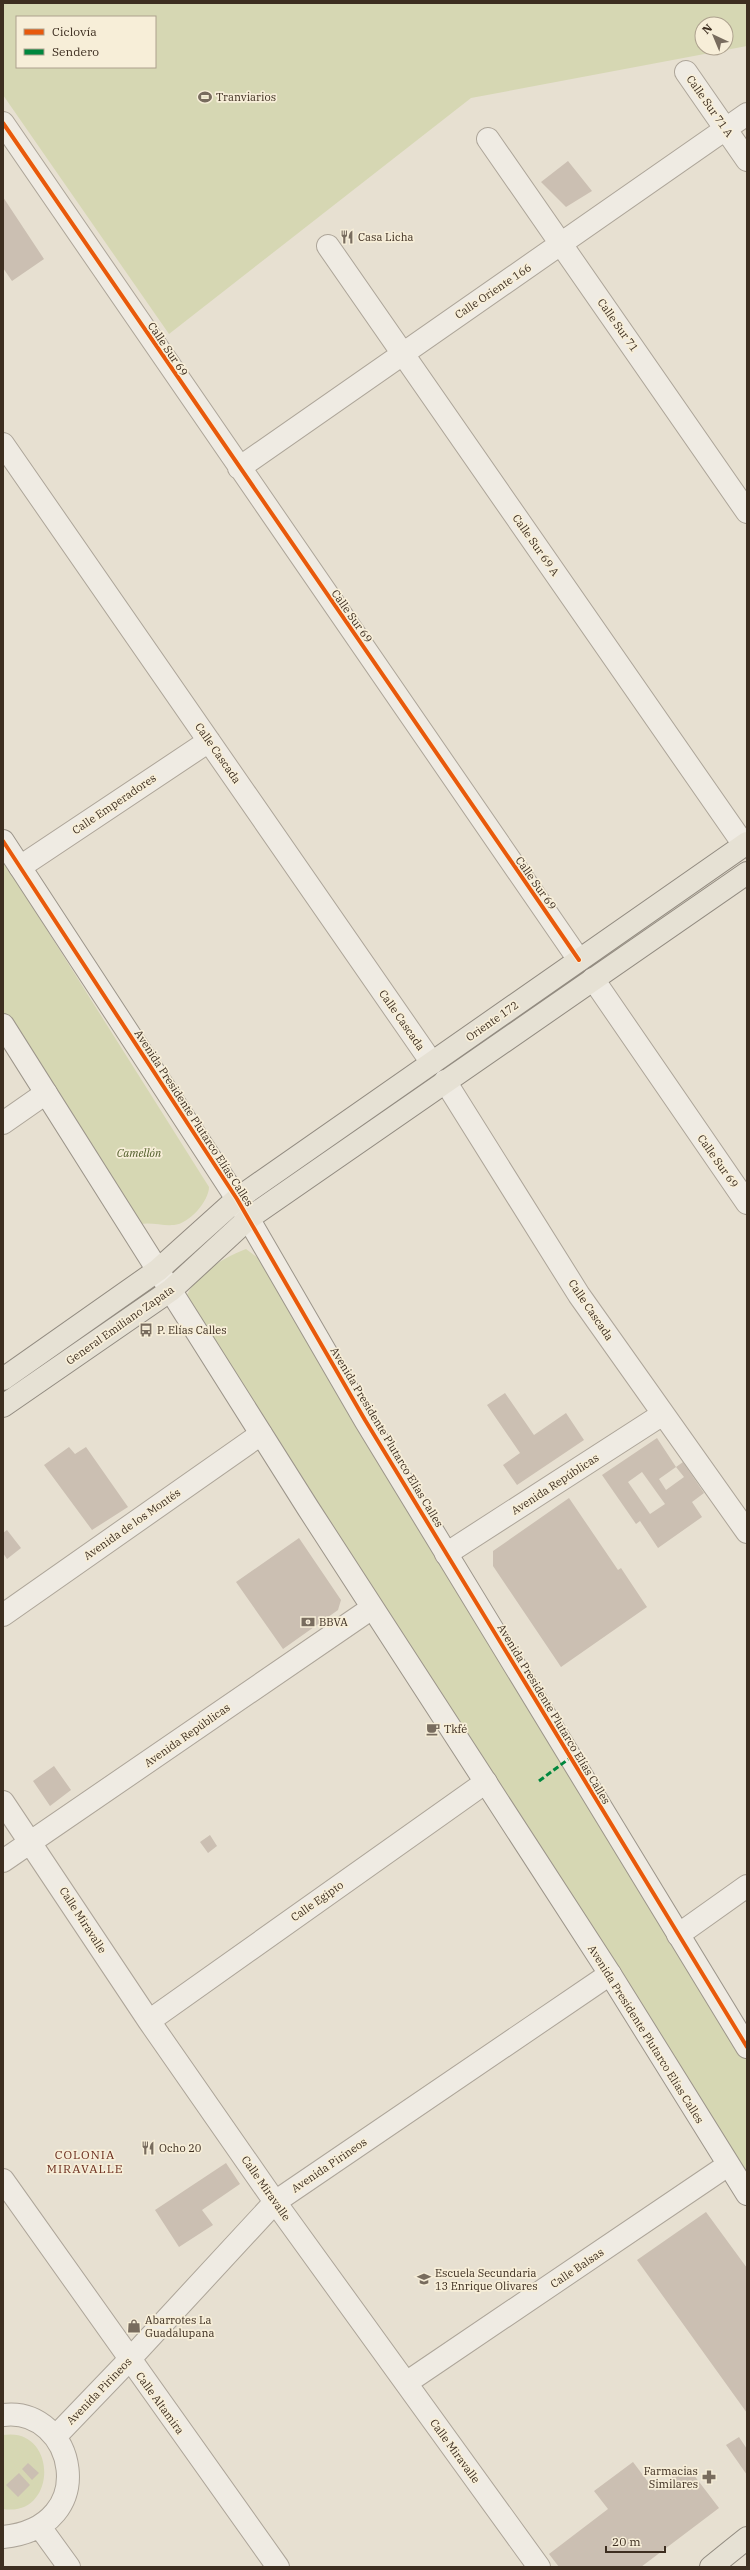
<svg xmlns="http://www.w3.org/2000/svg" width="750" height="2570" viewBox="0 0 750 2570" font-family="'IBM Plex Serif',serif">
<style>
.green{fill:#d6d7b3;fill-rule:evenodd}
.building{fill:#cbbfb2;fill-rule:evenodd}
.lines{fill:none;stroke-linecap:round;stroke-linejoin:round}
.minor-casing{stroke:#ada599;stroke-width:24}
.secondary-casing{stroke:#9c958a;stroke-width:24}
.primary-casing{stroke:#928b80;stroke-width:24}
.minor{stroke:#efebe3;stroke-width:22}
.secondary{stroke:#efebe3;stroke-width:22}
.primary{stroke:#e6e1d4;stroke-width:22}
.quiet{stroke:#00873e;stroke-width:3;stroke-dasharray:6 3;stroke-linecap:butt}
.cycleway-casing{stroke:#f7eed8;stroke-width:6}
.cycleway{stroke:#e8590c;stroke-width:4}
.labels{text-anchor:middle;stroke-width:3.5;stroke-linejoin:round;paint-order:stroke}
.poi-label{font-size:11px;fill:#3d2e20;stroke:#f7eed8;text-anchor:start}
.street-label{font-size:11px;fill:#3d2e20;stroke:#f7eed8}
.park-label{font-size:11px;font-style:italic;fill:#4d5a26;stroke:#f7eed8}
.neighbourhood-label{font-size:12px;letter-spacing:1px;fill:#6b2e1e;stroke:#f7eed8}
</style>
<rect width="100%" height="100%" fill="#e7e0d1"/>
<path class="green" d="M3 3H747V46L471 98 169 334 3 95ZM17 17H155V67H17ZM702 24H726V48H702Z
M3 860 209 1187C209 1201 189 1224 174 1225 162 1226 152 1222 140 1224L114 1192 3 1014Z
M246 1249 258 1258 747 2058V2175L184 1304C190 1277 222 1258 246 1249Z
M3 2435C58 2426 58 2518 3 2509Z"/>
<path class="building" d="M568 161 592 191 566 207 541 182Z
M3 197 44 259 12 281 3 268Z
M505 1393 534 1435 566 1413 584 1440 517 1485 503 1465 520 1453 487 1405Z
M657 1438 676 1467 659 1479 666 1490 684 1477 676 1467 683 1462 704 1493 692 1502 702 1517 658 1548 640 1521 636 1524 602 1475ZM642 1472 665 1504 650 1514 628 1482Z
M69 1447 75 1454 86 1447 128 1507 92 1530 44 1465Z
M569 1498 618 1570 621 1568 647 1607 561 1667 493 1566V1551Z
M7 1530 21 1548 7 1559 3 1553V1533Z
M299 1538 341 1600 338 1610 283 1649 236 1582Z
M54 1766 71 1790 50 1806 33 1781Z
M210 1835 217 1846 208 1853 200 1842Z
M226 2163 240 2184 202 2210 213 2225 179 2247 155 2210Z
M706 2212 747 2268V2413L637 2260Z
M739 2437 747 2449V2475L726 2445Z
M633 2462 655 2491 687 2466 719 2508 641 2567H559L549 2554 608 2509 594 2491Z
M28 2463 39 2473 32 2480 22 2469Z
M19 2473 30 2485 18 2497 6 2485Z"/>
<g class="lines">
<g class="minor-casing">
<path id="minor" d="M686 72 747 160
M3 123 579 960
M488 139 747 512
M328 246 744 845
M3 444 432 1063
M239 468 747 114
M20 867 209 741
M593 979 747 1203
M445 1081 579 1295 747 1532
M3 1123 46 1093
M446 1554 663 1414
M3 1615 261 1434
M3 1802 149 2021 275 2202 539 2567
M3 1861 372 1608
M678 1935 747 1886
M149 2021 486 1782
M3 2180 278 2567
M406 2383 728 2165
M3 2415C75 2406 103 2527 3 2537
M55 2437 129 2360 275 2202 610 1974
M40 2527 69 2567"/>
</g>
<g class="secondary-casing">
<path id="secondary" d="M3 841 237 1199 365 1420 747 2047
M3 1025 308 1508 610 1974 747 2194"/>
</g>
<g class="primary-casing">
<path id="primary" d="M3 1379 158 1270 237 1199 747 843
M3 1406 171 1290 249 1218 747 873
M711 2567 747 2538"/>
</g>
<use href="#minor" class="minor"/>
<use href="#secondary" class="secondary"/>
<use href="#primary" class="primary"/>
<path class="quiet" d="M539 1781 570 1758"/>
<g class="cycleway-casing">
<path id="cycleway" d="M3 123 579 960
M3 841 237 1199 365 1420 747 2047"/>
</g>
<use href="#cycleway" class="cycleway"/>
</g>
<defs>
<g id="stadium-bare" transform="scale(1.08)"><path d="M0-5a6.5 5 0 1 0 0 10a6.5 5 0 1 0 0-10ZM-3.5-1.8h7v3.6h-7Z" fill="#786c5e" stroke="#f7eed8" stroke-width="2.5" paint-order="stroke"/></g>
<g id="restaurant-bare" transform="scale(1.08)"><path d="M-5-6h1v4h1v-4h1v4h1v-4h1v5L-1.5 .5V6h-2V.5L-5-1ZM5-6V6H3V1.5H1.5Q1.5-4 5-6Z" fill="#786c5e" stroke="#f7eed8" stroke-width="2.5" paint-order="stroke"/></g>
<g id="bus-bare" transform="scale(1.08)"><path d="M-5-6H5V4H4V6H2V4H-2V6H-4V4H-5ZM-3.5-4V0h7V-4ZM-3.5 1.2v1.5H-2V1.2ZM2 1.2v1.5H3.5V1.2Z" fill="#786c5e" stroke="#f7eed8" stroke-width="2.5" paint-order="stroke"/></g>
<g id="bank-bare" transform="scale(1.08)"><path d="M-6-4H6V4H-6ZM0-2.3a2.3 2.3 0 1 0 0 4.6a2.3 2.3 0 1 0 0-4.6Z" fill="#786c5e" stroke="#f7eed8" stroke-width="2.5" paint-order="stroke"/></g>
<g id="cafe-bare" transform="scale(1.08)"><path d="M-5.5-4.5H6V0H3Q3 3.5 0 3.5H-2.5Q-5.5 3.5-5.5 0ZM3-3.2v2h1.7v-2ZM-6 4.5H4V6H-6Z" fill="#786c5e" stroke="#f7eed8" stroke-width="2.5" paint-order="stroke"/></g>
<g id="school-bare" transform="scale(1.08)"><path d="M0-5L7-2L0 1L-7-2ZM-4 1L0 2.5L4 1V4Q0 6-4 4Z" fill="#786c5e" stroke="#f7eed8" stroke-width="2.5" paint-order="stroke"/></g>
<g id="shop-bare" transform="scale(1.08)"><path d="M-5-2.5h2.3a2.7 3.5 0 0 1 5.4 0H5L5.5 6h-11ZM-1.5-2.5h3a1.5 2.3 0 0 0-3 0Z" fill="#786c5e" stroke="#f7eed8" stroke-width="2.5" paint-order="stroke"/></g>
<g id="pharmacy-bare" transform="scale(1.08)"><path d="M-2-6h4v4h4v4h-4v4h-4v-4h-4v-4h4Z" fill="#786c5e" stroke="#f7eed8" stroke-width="2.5" paint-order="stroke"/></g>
</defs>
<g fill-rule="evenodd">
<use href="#stadium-bare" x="205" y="97"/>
<use href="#restaurant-bare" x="347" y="237"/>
<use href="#bus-bare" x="146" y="1330"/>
<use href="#bank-bare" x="308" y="1622"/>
<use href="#cafe-bare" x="433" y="1729"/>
<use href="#restaurant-bare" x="148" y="2148"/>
<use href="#school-bare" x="424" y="2279"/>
<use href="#shop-bare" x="134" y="2326"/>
<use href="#pharmacy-bare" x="709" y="2477"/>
</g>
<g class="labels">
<g class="poi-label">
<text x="216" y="101">Tranviarios</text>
<text x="358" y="241">Casa Licha</text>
<text x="157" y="1334">P. Elías Calles</text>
<text x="319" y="1626">BBVA</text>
<text x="444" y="1733">Tkfé</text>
<text x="159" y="2152">Ocho 20</text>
<text x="435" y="2277">Escuela Secundaria<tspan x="435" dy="13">13 Enrique Olivares</tspan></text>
<text x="145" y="2324">Abarrotes La<tspan x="145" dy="13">Guadalupana</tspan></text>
<text x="698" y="2475" text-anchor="end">Farmacias<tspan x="698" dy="13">Similares</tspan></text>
</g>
<g class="street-label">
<text transform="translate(710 106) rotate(55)" y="4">Calle Sur 71 A</text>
<text transform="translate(493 291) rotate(-34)" y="4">Calle Oriente 166</text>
<text transform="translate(618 325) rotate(55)" y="4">Calle Sur 71</text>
<text transform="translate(168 349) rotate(56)" y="4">Calle Sur 69</text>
<text transform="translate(536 545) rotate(55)" y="4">Calle Sur 69 A</text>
<text transform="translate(352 616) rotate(55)" y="4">Calle Sur 69</text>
<text transform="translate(218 753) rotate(55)" y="4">Calle Cascada</text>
<text transform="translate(114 804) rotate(-34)" y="4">Calle Emperadores</text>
<text transform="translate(536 883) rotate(55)" y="4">Calle Sur 69</text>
<text transform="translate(402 1020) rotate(55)" y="4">Calle Cascada</text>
<text transform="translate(492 1021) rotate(-35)" y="4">Oriente 172</text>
<text transform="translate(194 1118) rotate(57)" y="4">Avenida Presidente Plutarco Elías Calles</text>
<text transform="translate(718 1161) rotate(55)" y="4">Calle Sur 69</text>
<text transform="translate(591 1310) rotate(56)" y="4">Calle Cascada</text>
<text transform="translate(120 1325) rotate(-35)" y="4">General Emiliano Zapata</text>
<text transform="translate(387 1437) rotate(59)" y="4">Avenida Presidente Plutarco Elías Calles</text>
<text transform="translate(555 1484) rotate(-33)" y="4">Avenida Repúblicas</text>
<text transform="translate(132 1524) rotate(-35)" y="4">Avenida de los Montés</text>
<text transform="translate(554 1714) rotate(59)" y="4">Avenida Presidente Plutarco Elías Calles</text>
<text transform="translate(187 1735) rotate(-35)" y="4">Avenida Repúblicas</text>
<text transform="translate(317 1901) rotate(-35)" y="4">Calle Egipto</text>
<text transform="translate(83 1920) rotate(57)" y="4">Calle Miravalle</text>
<text transform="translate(646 2034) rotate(58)" y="4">Avenida Presidente Plutarco Elías Calles</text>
<text transform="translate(329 2165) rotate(-34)" y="4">Avenida Pirineos</text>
<text transform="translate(266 2188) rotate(55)" y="4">Calle Miravalle</text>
<text transform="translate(577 2268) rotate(-34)" y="4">Calle Balsas</text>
<text transform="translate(99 2391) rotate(-46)" y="4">Avenida Pirineos</text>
<text transform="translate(160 2403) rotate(54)" y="4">Calle Altamira</text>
<text transform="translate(455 2451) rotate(54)" y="4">Calle Miravalle</text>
</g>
<g class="park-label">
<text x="139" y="1157">Camellón</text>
</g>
<g class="neighbourhood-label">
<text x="85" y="2159">COLONIA<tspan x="85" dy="14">MIRAVALLE</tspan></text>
</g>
</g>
<rect width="750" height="2570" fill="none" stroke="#3d2e20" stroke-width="8"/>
<rect x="16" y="16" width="140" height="52" fill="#f7eed8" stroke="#ada18e"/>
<rect x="24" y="29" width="20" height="6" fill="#e8590c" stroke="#ada18e"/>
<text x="52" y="36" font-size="12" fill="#3d2e20">Ciclovía</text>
<rect x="24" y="49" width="20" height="6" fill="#00873e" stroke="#ada18e"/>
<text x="52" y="56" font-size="12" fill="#3d2e20">Sendero</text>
<g transform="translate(714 36) rotate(316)"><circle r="19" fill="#f7eed8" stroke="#ada18e"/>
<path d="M0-3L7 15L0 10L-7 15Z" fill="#786c5e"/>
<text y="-6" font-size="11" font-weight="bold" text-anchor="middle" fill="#3d2e20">N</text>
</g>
<path d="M606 2546v6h59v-6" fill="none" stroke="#3d2e20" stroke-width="2"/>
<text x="612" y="2546" font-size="12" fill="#3d2e20" stroke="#f7eed8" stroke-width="3" paint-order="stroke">20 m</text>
</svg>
